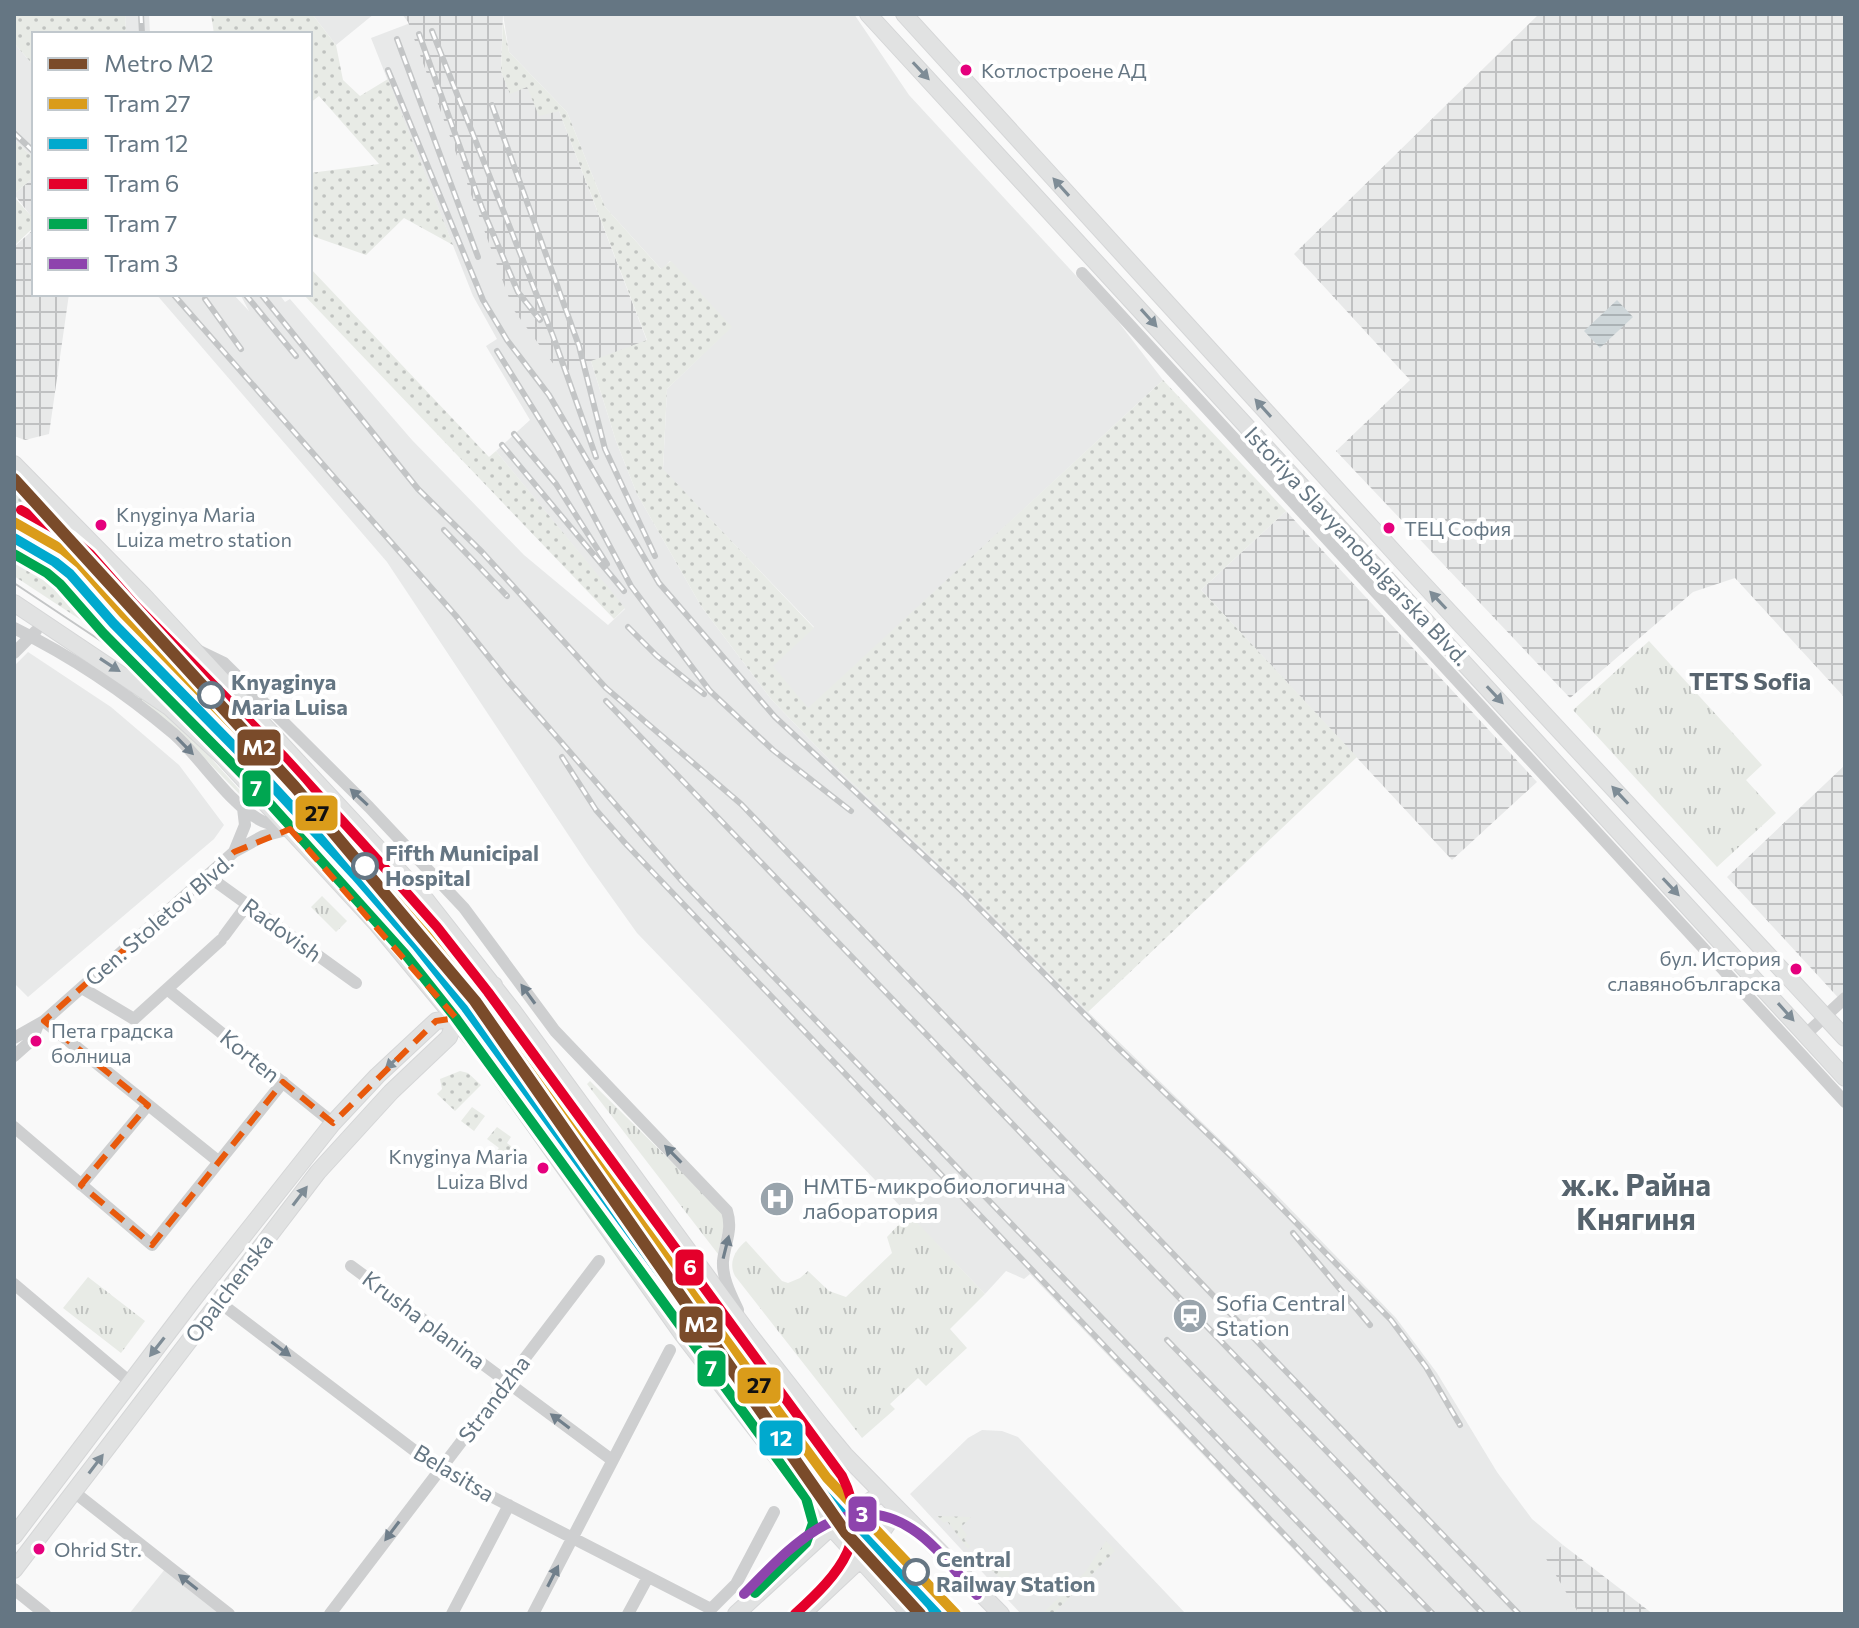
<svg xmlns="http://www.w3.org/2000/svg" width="1859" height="1628" viewBox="0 0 1859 1628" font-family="Commissioner,sans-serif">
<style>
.built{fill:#e8e9e9}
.industrial{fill:url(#industrial-grid)}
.grass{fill:url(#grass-dots)}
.park{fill:url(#park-tufts)}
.water{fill:url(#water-rules)}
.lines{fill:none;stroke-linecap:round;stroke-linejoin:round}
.major-casing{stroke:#d5d6d7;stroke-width:18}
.minor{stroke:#cecfd0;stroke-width:12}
.major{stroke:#e1e2e2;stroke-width:16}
.tram{stroke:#c3c5c6;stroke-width:2}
.rail-casing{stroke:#c3c5c6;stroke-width:6}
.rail{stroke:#fff;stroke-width:3;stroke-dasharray:9;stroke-linecap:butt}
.tram-1-casing{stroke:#fff;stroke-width:16}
.tram-2-casing{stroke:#fff;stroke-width:16}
.tram-3-casing{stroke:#fff;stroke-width:16}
.tram-4-casing{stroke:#fff;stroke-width:16}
.tram-5-casing{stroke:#fff;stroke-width:16}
.tram-1{stroke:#da9c1a;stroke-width:10}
.tram-2{stroke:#00a9ce;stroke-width:10}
.tram-3{stroke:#e4002b;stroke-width:10}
.tram-4{stroke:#00a651;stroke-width:10}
.tram-5{stroke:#8e44ad;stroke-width:10}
.metro-1-casing{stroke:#fff;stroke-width:18}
.metro-1{stroke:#7a4b2a;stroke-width:12}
.oneway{fill:#7e8c96}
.oneway2{fill:#707f8b}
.marked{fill:none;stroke:#e8590c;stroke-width:6;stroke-dasharray:16 10;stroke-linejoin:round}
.bus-dot{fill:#e5007d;stroke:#fff;stroke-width:3}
.stop-dot{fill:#fff;stroke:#657683;stroke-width:4}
.labels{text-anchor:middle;stroke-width:8;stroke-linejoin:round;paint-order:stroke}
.bus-label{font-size:20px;fill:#657683;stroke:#fff;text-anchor:start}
.street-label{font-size:22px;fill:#657683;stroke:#fff}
.stop-label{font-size:22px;font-weight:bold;fill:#657683;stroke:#fff;text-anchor:start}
.poi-label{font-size:22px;fill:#657683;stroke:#fff;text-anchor:start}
.neighbourhood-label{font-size:24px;font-weight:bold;fill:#57646e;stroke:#fff}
.district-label{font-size:30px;font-weight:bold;fill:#57646e;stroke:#fff}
.line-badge{stroke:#fff;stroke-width:3}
.badge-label{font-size:22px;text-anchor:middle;font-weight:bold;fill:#fff}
.pale-badge-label{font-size:22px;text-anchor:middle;font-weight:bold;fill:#111}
</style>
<defs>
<pattern id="industrial-grid" width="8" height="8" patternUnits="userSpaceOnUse" patternTransform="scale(2)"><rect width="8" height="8" fill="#e8e9e9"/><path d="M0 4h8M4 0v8" fill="none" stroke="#c0c1c2"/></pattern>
<pattern id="grass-dots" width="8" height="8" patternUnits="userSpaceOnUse" patternTransform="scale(2)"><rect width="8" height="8" fill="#e8ebe6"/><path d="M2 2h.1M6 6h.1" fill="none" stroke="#c0c3c0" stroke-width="1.8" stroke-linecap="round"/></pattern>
<pattern id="park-tufts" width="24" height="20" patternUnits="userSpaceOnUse" patternTransform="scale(2)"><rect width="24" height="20" fill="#e8ebe6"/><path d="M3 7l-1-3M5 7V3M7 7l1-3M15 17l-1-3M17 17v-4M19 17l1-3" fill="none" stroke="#c0c3c0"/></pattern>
<pattern id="water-rules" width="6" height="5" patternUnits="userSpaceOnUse" patternTransform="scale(2)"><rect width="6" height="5" fill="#ced6d9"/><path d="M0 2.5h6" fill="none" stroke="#abb2b5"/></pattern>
</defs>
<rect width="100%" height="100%" fill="#f9f9f9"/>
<path class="built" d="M125 14H149L150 34H126Z
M312 14H374L336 45Z
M434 14 591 361 616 441 637 494 701 606 771 699 845 776 972 895 1088 1012 1267 1185 1396 1318 1437 1373 1497 1472 1532 1519 1563 1545 1546 1557 1579 1614H1355L1030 1274 1024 1279 1006 1271 985 1294 637 933 587 863 387 562 156 294H233L249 311 240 294H279L285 302 290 299 412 440 524 555 608 625 625 609 496 451 530 420 486 346 497 339 473 296 371 38Z
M503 14H854L909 95 1117 320 1163 380 808 709 772 666 814 627 663 470 667 389 731 327 670 261 662 270 605 207 567 112 509 52Z
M14 43 34 66V158L14 140Z
M28 652 111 707 179 765 224 825 214 839 28 997 14 983V666Z
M982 1430 1002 1431 1018 1437 1186 1614H1021L910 1494 968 1438Z
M165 1569 222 1614H129Z"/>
<path class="industrial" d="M402 14H503L501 71 510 93 527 86 559 111 647 341 560 373 513 309 408 22Z
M1539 14H1845V698L1735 578 1693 592 1570 698 1336 451 1410 380 1294 254Z
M34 177V220L14 194Z
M34 229V294H69L49 434 25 440 14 436V247Z
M1286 511 1537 782 1452 860 1201 590Z
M1845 765V1005L1727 877Z
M1563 1545 1653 1614H1579L1545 1557Z"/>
<path class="grass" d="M14 14H125L126 34H34V66L14 43Z
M211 14H312L336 45 343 80 360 96 388 79 453 245 404 218 366 255 315 237 310 233V173L379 164 319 96 310 103V34H214Z
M503 22 509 52 567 112 605 207 661 269 671 261 732 327 667 389 663 469 814 628 773 666 808 708 1163 380 1286 511 1201 590 1357 757 1088 1012 972 895 845 776 771 699 701 606 637 494 616 441 591 361 647 340 559 111 539 116 527 87 510 94 501 71Z
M14 140 34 158V177L14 194Z
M14 197 34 219V227L14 246Z
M310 268 489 457 496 451 625 608 614 619 303 294H310Z
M14 494C40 501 60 534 78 553L56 536 14 514Z
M14 536 41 549 72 572 186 696 134 655 14 576Z
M88 660 164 714 201 747 255 807 250 805 186 739 86 663Z
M265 742 364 849 357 855 295 788Z
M239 756 330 843 323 850Z
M481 1022 708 1332 728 1366 718 1357 666 1293 483 1037Z
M500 1024 521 1042 558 1090 815 1441 845 1484V1490L835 1481 802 1438 500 1028Z
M460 1071 468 1073 481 1085 455 1111 437 1094 442 1089 440 1079Z
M472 1107 485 1116 474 1131 461 1121Z
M497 1127 511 1137 507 1143 517 1151 508 1162 495 1153 499 1148 487 1139Z
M937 1516 971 1517 961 1527 967 1535 964 1539 970 1546 968 1549 947 1521 944 1523Z
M1106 1541 1115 1551 1053 1614H1042L1086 1571Z
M981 1557 988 1564 992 1560 999 1567 1010 1557 1009 1592 1002 1584 1004 1581 978 1559Z"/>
<path class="park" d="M1649 641 1762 765 1746 780 1776 813 1717 867 1573 710Z
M322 896 347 921 336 932 311 907Z
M590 1081 720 1210 725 1220 718 1254 587 1084Z
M909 1214 985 1294 950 1329 967 1348 926 1386 918 1378 890 1404 895 1409 862 1438 735 1276C728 1263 735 1250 746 1241L782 1281 788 1283 800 1278 808 1271 829 1291 846 1297 892 1253 887 1237Z
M88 1277 145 1321 121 1353 63 1308Z"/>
<path class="water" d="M1617 300 1633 317 1600 348 1584 331Z"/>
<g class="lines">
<g class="major-casing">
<path id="major" d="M868 14 1845 1078
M904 14 1413 573 1845 1038
M14 464 144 596 426 900 513 1011 749 1334 821 1426 845 1455 1001 1614
M14 603 169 707 223 757 377 924 478 1046 683 1335 831 1527 910 1614
M14 1536 199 1292 333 1123 377 1076 436 1021 456 1018
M14 1570 318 1172 391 1092 449 1037 456 1018 494 985
M736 1614 831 1527 882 1493
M802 1614 866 1554 898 1509"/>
</g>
<path class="minor" d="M1082 273 1845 1102
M14 628C71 656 126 693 174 734 201 758 230 805 262 821 269 824 278 826 285 828
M197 650 224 663 369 807 464 908 555 1031 727 1211C733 1230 725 1242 723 1261 722 1278 731 1295 738 1310
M14 653 36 631
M234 852 245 825 243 808
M208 876 356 983
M224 936 247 905
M82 988 134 1019 221 940
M167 989 333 1123
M44 1021 218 1161
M1805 1035 1845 998
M14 1038 44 1021 234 852 263 836 290 829
M14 1056 32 1040 37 1027
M14 1127 152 1245 283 1082
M81 1185 148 1105
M351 1266 612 1460
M14 1284 130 1382
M219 1302 440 1470 711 1609 736 1584 774 1512
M74 1492 229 1614
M14 1589 45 1614
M330 1614 599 1261
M452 1614 509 1505
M533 1614 670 1350
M628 1614 648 1577"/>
<use href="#major" class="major"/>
<path class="tram" d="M14 489 36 501 246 726 275 768
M14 583 164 683C201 712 229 751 270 775"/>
<g class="rail-casing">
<path id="rail" d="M141 14 142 34
M432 31 553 336 596 457
M419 34 482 208 518 292 540 320
M397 39 478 257
M388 70 483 300 507 340 549 395 659 583 775 717 964 893 1116 1046 1231 1156 1391 1320 1426 1367 1460 1425
M492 105 579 346 605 449 655 556
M14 133 34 152
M173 294 456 616 509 682 682 881 1386 1614
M245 294 296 356
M261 294 418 489 482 552 606 688 741 804 1519 1614
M205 299 241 349
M497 351 557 447 631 586 710 691 773 750 851 811
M514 434 556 484 607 564
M502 445 624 591
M444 530 507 596
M628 627 657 656 704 694
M606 701 1483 1614
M562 757 596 810 625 843 1360 1614
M1293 1233 1370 1325
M1167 1340 1433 1614"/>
</g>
<use href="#rail" class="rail"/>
<g class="tram-1-casing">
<path id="tram-1" d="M14 522 63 550 80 564 123 613 275 768 365 866 427 936 477 1000 827 1478 956 1614"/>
</g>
<g class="tram-2-casing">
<path id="tram-2" d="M14 538 55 562 70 574 113 623 265 778 355 875 416 945 466 1008 816 1486 937 1614"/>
</g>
<g class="tram-3-casing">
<path id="tram-3" d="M21 510 71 538 90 554 133 603 285 758 375 857 437 927 488 992 842 1476C873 1538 840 1573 795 1614"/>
</g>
<g class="tram-4-casing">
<path id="tram-4" d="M14 554 47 573 60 584 103 633 255 787 405 954 455 1017 806 1498 813 1523 806 1543 755 1593"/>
</g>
<g class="tram-5-casing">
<path id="tram-5" d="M744 1594C788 1550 844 1484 912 1529 937 1545 956 1573 977 1595"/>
</g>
<use href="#tram-1" class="tram-1"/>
<use href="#tram-2" class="tram-2"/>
<use href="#tram-3" class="tram-3"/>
<use href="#tram-4" class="tram-4"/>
<use href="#tram-5" class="tram-5"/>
<g class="metro-1-casing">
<path id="metro-1" d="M14 479 295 787 475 1001 846 1533 920 1614"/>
</g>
<use href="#metro-1" class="metro-1"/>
</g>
<defs><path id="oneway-solid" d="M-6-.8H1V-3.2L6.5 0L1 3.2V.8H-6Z" transform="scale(2)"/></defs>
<g class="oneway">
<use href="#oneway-solid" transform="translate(921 71) rotate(47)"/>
<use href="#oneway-solid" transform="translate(1061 187) rotate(-132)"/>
<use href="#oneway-solid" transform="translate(1149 318) rotate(48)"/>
<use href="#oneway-solid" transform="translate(1263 408) rotate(-132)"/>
<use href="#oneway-solid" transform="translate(1438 600) rotate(-133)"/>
<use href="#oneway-solid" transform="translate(110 665) rotate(33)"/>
<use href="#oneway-solid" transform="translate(1495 695) rotate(47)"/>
<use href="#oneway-solid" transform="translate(1620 795) rotate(-133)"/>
<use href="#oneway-solid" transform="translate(1671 887) rotate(47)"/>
<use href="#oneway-solid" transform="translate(1786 1012) rotate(48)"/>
<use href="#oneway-solid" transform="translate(394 1061) rotate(137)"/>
<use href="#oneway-solid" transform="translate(300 1196) rotate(-53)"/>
<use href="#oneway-solid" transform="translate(157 1347) rotate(128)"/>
<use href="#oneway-solid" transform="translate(96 1464) rotate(-53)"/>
</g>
<g class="oneway2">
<use href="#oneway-solid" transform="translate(185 746) rotate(46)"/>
<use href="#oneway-solid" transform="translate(359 797) rotate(-137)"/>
<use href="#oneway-solid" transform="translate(528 994) rotate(-126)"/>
<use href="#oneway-solid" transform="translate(673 1154) rotate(-134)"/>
<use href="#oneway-solid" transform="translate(726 1247) rotate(-76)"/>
<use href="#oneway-solid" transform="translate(281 1349) rotate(37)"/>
<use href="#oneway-solid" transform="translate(560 1421) rotate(-143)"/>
<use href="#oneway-solid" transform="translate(392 1531) rotate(127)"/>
<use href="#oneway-solid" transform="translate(553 1576) rotate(-63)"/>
<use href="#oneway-solid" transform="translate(188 1582) rotate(-142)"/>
</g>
<path class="marked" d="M290 829 456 1018 436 1021 333 1123 283 1082 152 1245 81 1185 148 1105 44 1021 234 852Z"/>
<defs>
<g id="hospital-disc" transform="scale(1.8)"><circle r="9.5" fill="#99a4ac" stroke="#fff"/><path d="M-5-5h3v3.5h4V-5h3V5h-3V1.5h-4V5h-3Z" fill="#fff"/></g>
<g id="station-disc" transform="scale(1.8)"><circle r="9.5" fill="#99a4ac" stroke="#fff"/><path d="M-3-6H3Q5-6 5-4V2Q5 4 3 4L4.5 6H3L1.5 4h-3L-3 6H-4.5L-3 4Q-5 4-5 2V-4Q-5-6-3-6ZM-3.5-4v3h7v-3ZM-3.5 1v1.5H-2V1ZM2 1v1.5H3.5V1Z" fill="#fff"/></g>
</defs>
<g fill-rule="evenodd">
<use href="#hospital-disc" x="777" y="1199"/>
<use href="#station-disc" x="1190" y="1316"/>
</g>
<g class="bus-dot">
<circle cx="966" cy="70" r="7"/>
<circle cx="101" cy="525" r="7"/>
<circle cx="1389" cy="528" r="7"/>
<circle cx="1796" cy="969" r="7"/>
<circle cx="36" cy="1041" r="7"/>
<circle cx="543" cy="1168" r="7"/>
<circle cx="39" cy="1549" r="7"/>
</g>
<g class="stop-dot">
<circle cx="211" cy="695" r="12"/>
<circle cx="365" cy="866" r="12"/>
<circle cx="916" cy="1572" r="12"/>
</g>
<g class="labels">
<g class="bus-label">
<text x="981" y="78">Котлостроене АД</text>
<text x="116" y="522">Knyginya Maria<tspan x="116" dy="25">Luiza metro station</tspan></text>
<text x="1404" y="536">ТЕЦ София</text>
<text x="1781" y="966" text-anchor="end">бул. История<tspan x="1781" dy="25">славянобългарска</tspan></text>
<text x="51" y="1038">Пета градска<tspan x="51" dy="25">болница</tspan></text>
<text x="528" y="1164" text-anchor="end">Knyginya Maria<tspan x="528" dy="25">Luiza Blvd</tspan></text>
<text x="54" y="1557">Ohrid Str.</text>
</g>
<g class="street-label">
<text transform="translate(1357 546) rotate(47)" y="8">Istoriya Slavyanobalgarska Blvd.</text>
<text transform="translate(159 920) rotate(-41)" y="8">Gen. Stoletov Blvd.</text>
<text transform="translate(282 930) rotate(36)" y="8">Radovish</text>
<text transform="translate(250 1056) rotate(39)" y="8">Korten</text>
<text transform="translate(229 1288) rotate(-53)" y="8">Opalchenska</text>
<text transform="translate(424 1320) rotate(37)" y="8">Krusha planina</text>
<text transform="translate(494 1399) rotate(-53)" y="8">Strandzha</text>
<text transform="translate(454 1473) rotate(31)" y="8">Belasitsa</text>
</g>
<g class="stop-label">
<text x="231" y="690">Knyaginya<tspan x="231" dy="25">Maria Luisa</tspan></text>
<text x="385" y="861">Fifth Municipal<tspan x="385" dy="25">Hospital</tspan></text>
<text x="936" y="1567">Central<tspan x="936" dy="25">Railway Station</tspan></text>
</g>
<g class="poi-label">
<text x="803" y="1194">НМТБ-микробиологична<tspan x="803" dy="25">лаборатория</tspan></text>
<text x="1216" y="1311">Sofia Central<tspan x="1216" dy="25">Station</tspan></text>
</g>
<g class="neighbourhood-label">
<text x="1750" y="690">TETS Sofia</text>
</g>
<g class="district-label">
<text x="1636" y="1196">ж.к. Райна<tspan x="1636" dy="34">Княгиня</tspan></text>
</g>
</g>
<g class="line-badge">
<rect x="236" y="728" width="46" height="39" rx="8" fill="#7a4b2a"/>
<rect x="241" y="769" width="31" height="39" rx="8" fill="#00a651"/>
<rect x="294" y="794" width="45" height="38" rx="8" fill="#da9c1a"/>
<rect x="674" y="1248" width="31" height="39" rx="8" fill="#e4002b"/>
<rect x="678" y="1305" width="46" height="39" rx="8" fill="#7a4b2a"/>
<rect x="696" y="1349" width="31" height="39" rx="8" fill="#00a651"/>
<rect x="736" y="1366" width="46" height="39" rx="8" fill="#da9c1a"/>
<rect x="758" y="1419" width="46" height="38" rx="8" fill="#00a9ce"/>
<rect x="847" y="1495" width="31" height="38" rx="8" fill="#8e44ad"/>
</g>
<g class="badge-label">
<text x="259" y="755">M2</text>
<text x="256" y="796">7</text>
<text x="690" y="1275">6</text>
<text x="701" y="1332">M2</text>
<text x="711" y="1376">7</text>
<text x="781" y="1446">12</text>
<text x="862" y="1522">3</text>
</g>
<g class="pale-badge-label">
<text x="317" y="821">27</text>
<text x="759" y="1393">27</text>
</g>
<rect width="1859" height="1628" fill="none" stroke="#657683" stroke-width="32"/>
<rect x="32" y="32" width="280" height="264" fill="#ffffff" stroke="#c1c8cd" stroke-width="2"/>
<rect x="48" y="58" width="40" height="12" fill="#7a4b2a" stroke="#c1c8cd" stroke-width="2"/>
<text x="104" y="72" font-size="24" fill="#657683">Metro M2</text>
<rect x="48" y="98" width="40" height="12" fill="#da9c1a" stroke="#c1c8cd" stroke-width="2"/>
<text x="104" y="112" font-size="24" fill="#657683">Tram 27</text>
<rect x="48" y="138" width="40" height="12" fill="#00a9ce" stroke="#c1c8cd" stroke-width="2"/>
<text x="104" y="152" font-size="24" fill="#657683">Tram 12</text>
<rect x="48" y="178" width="40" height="12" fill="#e4002b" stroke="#c1c8cd" stroke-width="2"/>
<text x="104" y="192" font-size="24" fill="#657683">Tram 6</text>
<rect x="48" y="218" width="40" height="12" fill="#00a651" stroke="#c1c8cd" stroke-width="2"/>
<text x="104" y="232" font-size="24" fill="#657683">Tram 7</text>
<rect x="48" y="258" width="40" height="12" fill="#8e44ad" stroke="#c1c8cd" stroke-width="2"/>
<text x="104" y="272" font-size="24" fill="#657683">Tram 3</text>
</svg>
